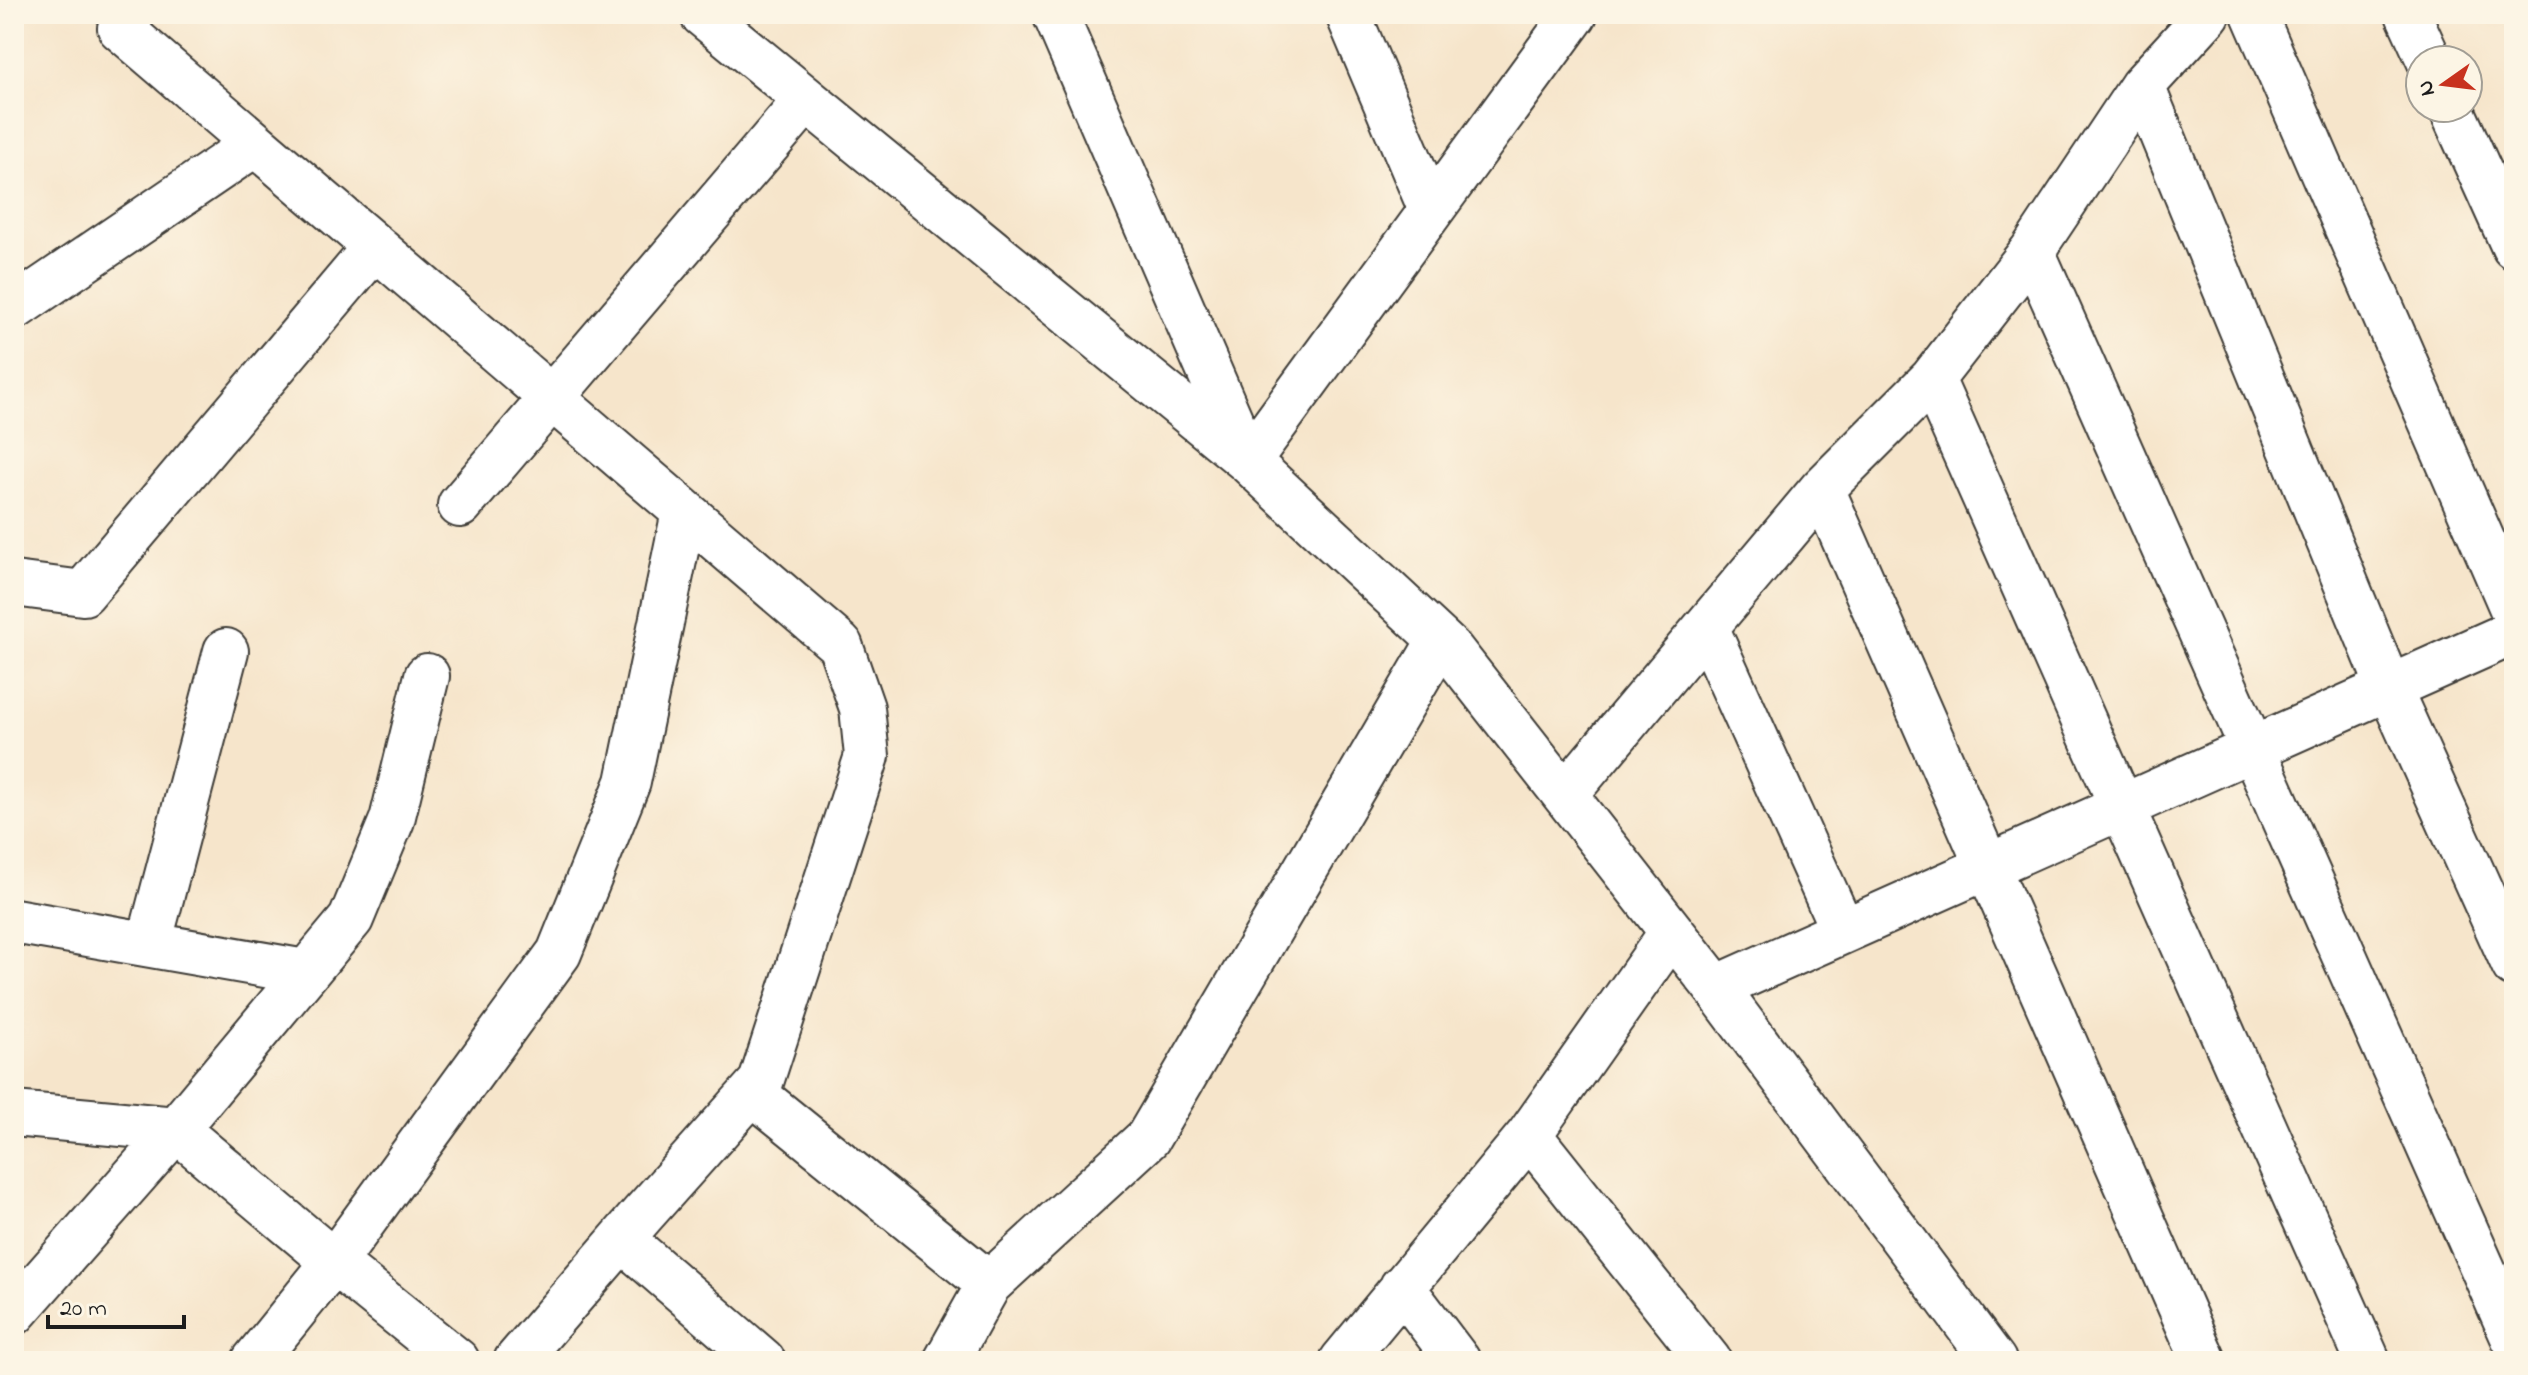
<svg xmlns="http://www.w3.org/2000/svg" width="2528" height="1375" viewBox="0 0 2528 1375" font-family="'Indie Flower',sans-serif">
<style>
.lines{fill:none;stroke-linecap:round;stroke-linejoin:round}
.minor-casing{stroke:#3d3a36;stroke-width:48}
.minor{stroke:#fff;stroke-width:44}
</style>
<rect width="100%" height="100%" fill="#fcf5e5"/>
<filter id="ink" filterUnits="userSpaceOnUse"><feTurbulence type="fractalNoise" baseFrequency=".0125" numOctaves="2"/><feDisplacementMap in="SourceGraphic" scale="16" xChannelSelector="R" yChannelSelector="G"/><feConvolveMatrix kernelMatrix="1 2 1 2 8 2 1 2 1" color-interpolation-filters="sRGB"/></filter>
<filter id="wash" filterUnits="userSpaceOnUse"><feTurbulence type="fractalNoise" baseFrequency=".006" numOctaves="4" result="noise"/><feDisplacementMap in="SourceGraphic" scale="32" xChannelSelector="R" yChannelSelector="G"/><feGaussianBlur stdDeviation="1.8" result="paint"/><feColorMatrix in="noise" values="0 0 0 0 0 0 0 0 0 0 0 0 0 0 0 0 0 1.4 0 .05"/><feComposite in="paint" operator="in"/></filter>
<g filter="url(#wash)">
<rect width="100%" height="100%" fill="#f6e5cb"/>
</g>
<g filter="url(#ink)">
<g class="lines">
<g class="minor-casing">
<path id="minor" d="M132 14 120 28 840 645 862 708 867 756 761 1082 642 1215 516 1361
M702 14 1248 461 1451 650 1716 988 1994 1361
M1055 14 1248 461 1575 14
M1348 14 1431 210
M2254 14 2514 613
M2408 14 2429 60
M2142 86 2389 688 2514 965
M2451 108 2514 247
M2032 251 2514 1339
M14 308 255 144
M1932 379 2368 1361
M1822 489 2204 1361
M460 505 806 100
M14 584 83 593 375 247
M1706 627 1843 931
M1565 795 1822 489 1932 379 2032 251 2142 86 2208 14
M14 921 305 972
M149 944 226 651
M1716 988 2514 632
M752 1092 989 1284
M14 1114 176 1129 334 1262 457 1361
M1529 1135 1709 1361
M622 1239 763 1361
M1402 1287 1458 1361
M14 1313 176 1129 351 919 392 820 427 676
M254 1361 334 1262 559 953 628 782 684 512
M946 1361 989 1284 1148 1138 1440 640
M1342 1361 1529 1135 1672 932"/>
</g>
<use href="#minor" class="minor"/>
</g>
</g>
<rect width="2528" height="1375" fill="none" stroke="#fcf5e5" stroke-width="48"/>
<g transform="translate(2444 84) rotate(256)"><circle r="38" fill="#fcf5e5" stroke="#a29e95" stroke-width="2"/>
<path d="M0-6L14 30L0 20L-14 30Z" fill="#c8321e"/>
<text y="-12" font-size="22" font-weight="bold" text-anchor="middle" fill="#1c1c1c">N</text>
</g>
<path d="M48 1315v12h136v-12" fill="none" stroke="#1c1c1c" stroke-width="4"/>
<text x="60" y="1315" font-size="24" fill="#1c1c1c" stroke="#fcf5e5" stroke-width="6" paint-order="stroke">20 m</text>
</svg>
